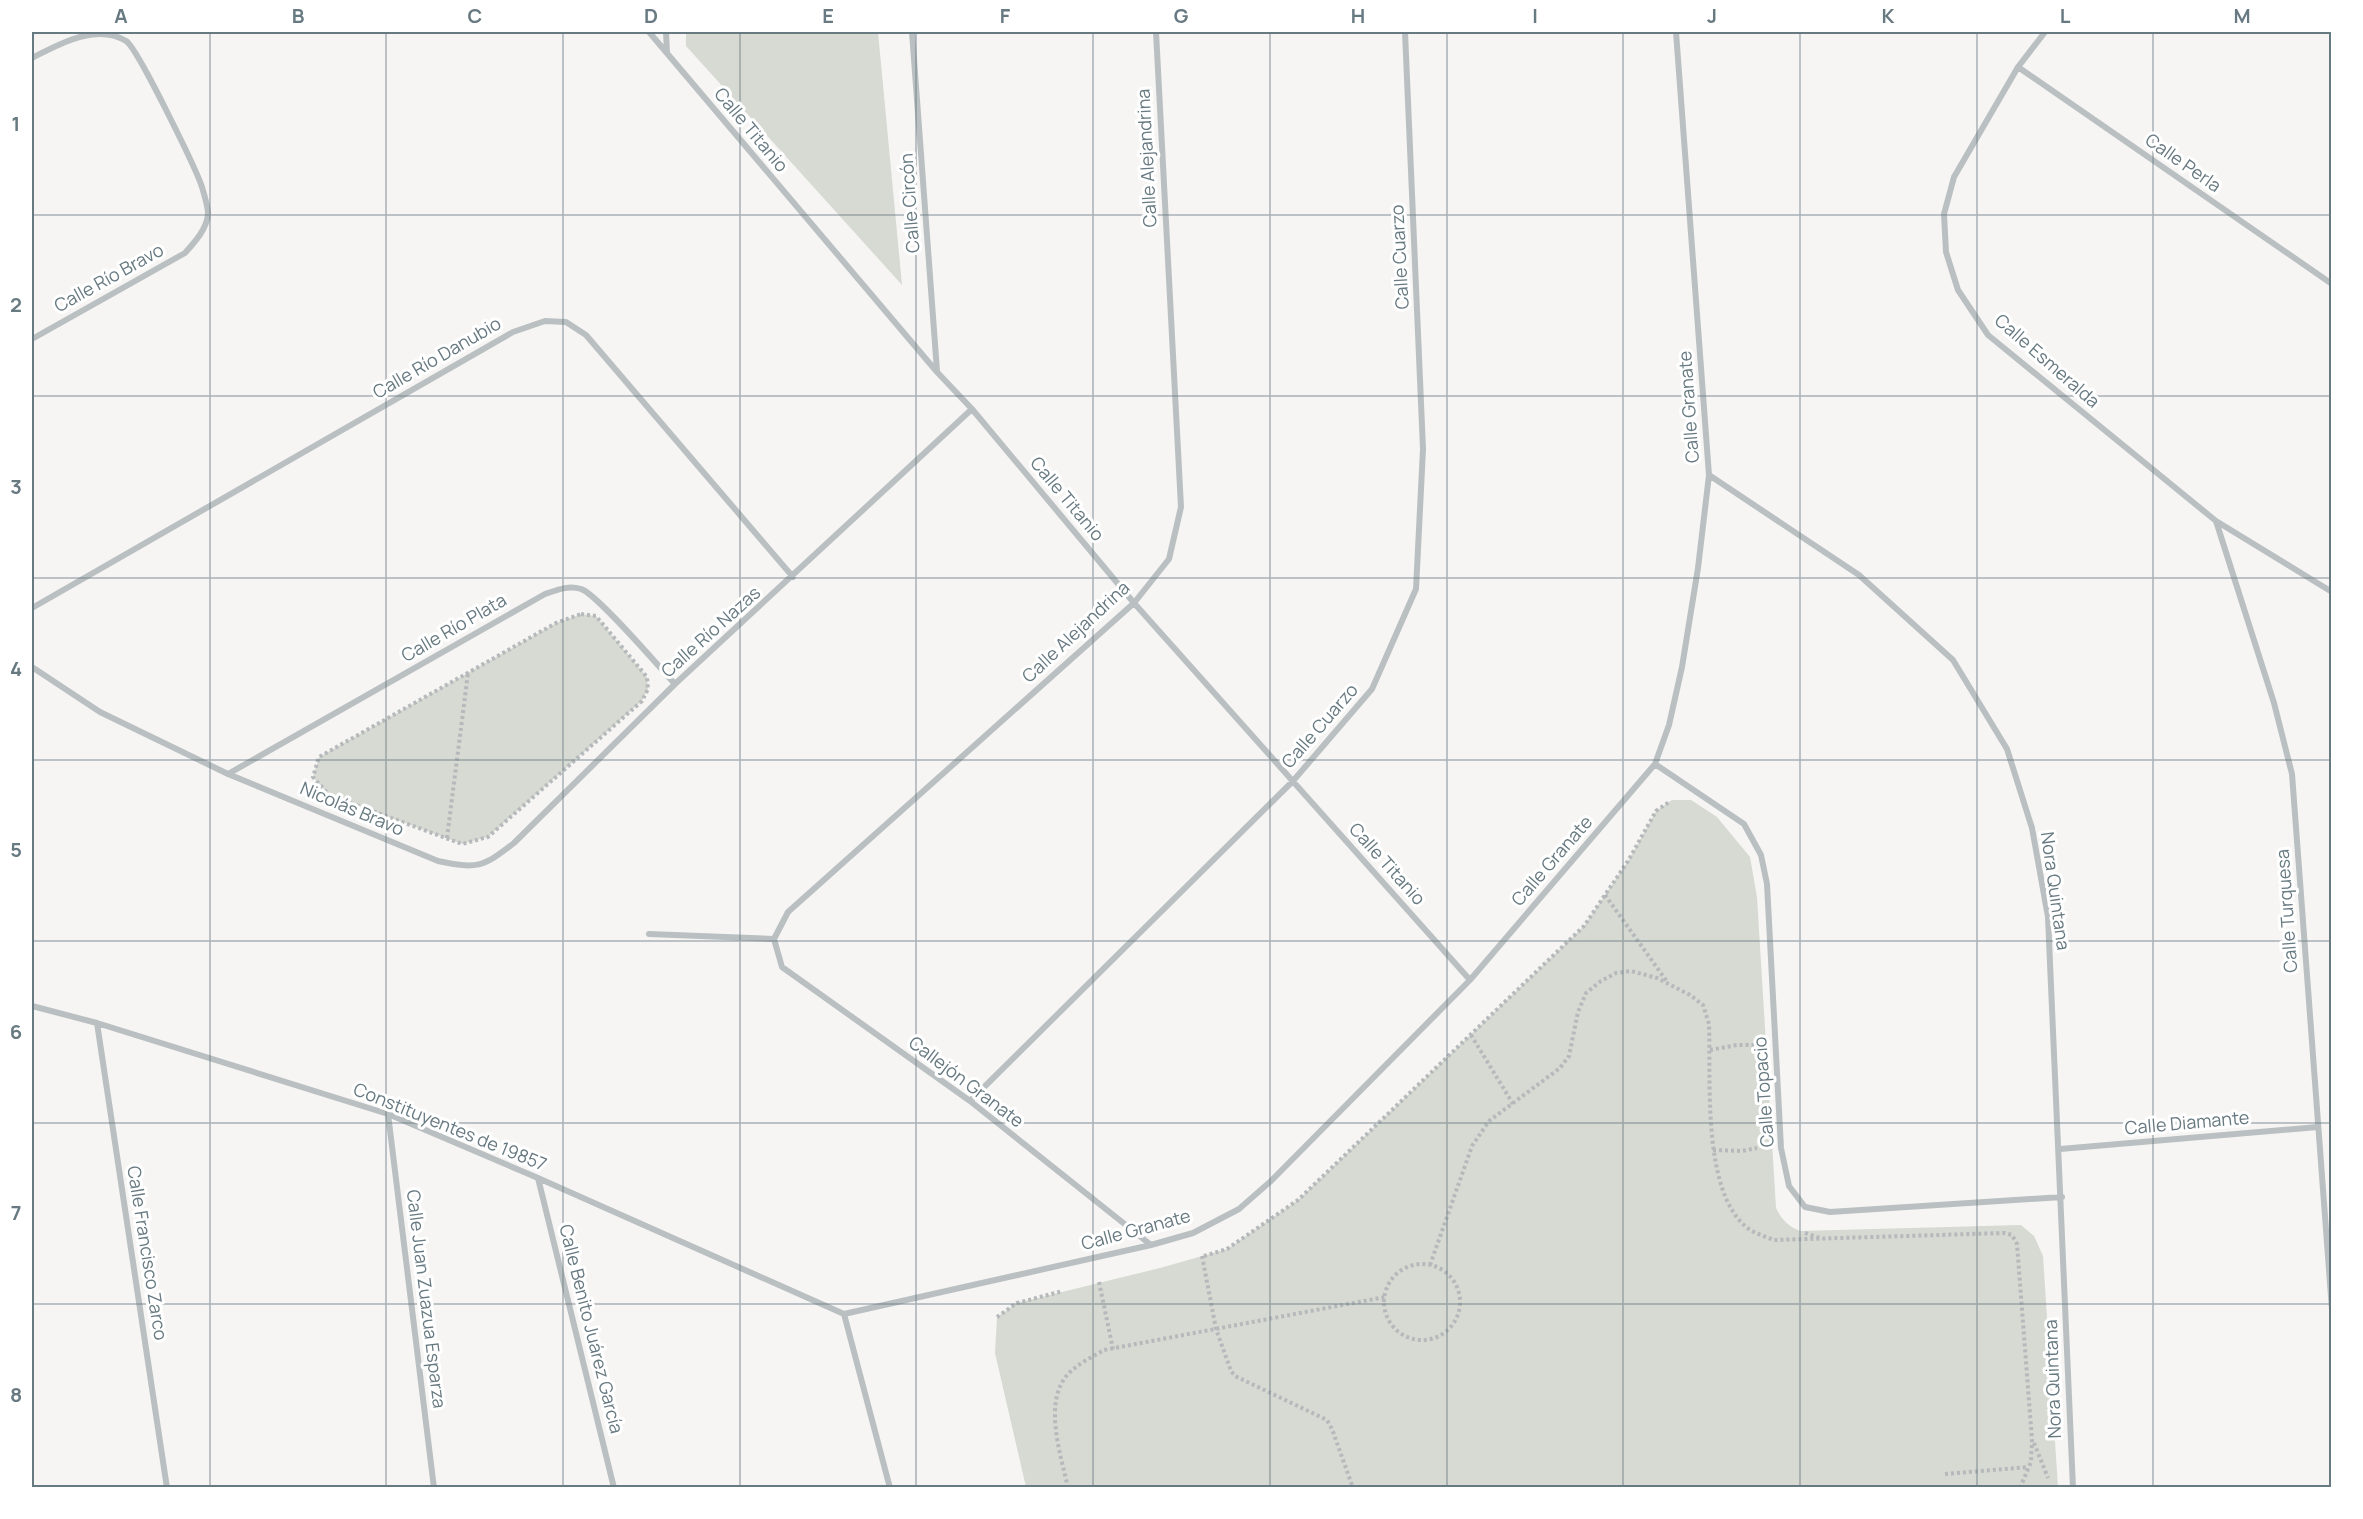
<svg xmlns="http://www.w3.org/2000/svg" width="2363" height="1519" viewBox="0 0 2363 1519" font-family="Manrope,sans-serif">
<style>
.green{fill:#d6dad2}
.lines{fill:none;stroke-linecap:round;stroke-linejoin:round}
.path{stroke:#b5b9bb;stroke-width:4;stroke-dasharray:3 3;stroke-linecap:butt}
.street{stroke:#bac0c2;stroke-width:6}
.grid{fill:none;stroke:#677981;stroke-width:1.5;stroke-opacity:0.55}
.labels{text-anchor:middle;stroke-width:6;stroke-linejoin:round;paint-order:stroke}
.street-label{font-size:18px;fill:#677981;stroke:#fff}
.neatline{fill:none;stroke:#677981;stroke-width:2}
.grid-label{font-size:20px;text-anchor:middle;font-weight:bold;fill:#677981}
</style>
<rect width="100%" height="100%" fill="#f6f5f3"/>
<path class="green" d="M686 32H878L902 285 686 46Z
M581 614 596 616 647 677 648 689 642 701 488 837 462 844 329 795 313 777 319 757 556 623Z
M1672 800H1691L1717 817 1750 857 1757 897 1776 1208C1782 1220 1788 1226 1800 1231L2021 1225 2034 1236 2043 1256 2058 1487H1026L995 1353 997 1317 1017 1303 1160 1268 1227 1249 1298 1200 1584 926 1628 861 1656 811Z"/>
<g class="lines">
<path class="path" d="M581 614 596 616 647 677 648 689 642 701 488 837 462 844 329 795 313 777 319 757 556 623Z
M447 838 468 673
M1605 895 1668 983
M1471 1035 1513 1104
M1710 1050 1737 1045H1754
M1713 1150 1742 1151 1757 1148
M1805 1233 1820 1238
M1202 1256 1216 1329 1231 1371 1235 1376 1327 1420 1332 1429 1353 1488
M1204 1256 1227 1249 1298 1200 1584 926 1628 861 1656 811 1669 802
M1384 1302a38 38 0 1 1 76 0a38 38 0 1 1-76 0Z
M1430 1265 1472 1146 1489 1121 1560 1068 1569 1056 1578 1012 1586 993 1601 981 1616 973 1631 971 1657 978 1690 995 1703 1005 1709 1024C1711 1079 1702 1188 1745 1226 1753 1233 1764 1236 1774 1240L2004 1233 2012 1235 2017 1244 2032 1440 2031 1462 2020 1488
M1099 1282 1113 1349
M997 1317 1017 1303 1063 1291
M2034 1443 2048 1478
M1945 1474 2028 1467
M1068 1488C1061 1455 1042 1401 1069 1373 1078 1364 1092 1357 1104 1350L1385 1297"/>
<path class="street" d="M649 32 937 372 972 409 1134 603 1470 980
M666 32 667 53
M912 32 937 371
M2045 32 2018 67 1954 177 1944 214 1946 252 1958 290 1988 335 2216 521 2332 592
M32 58C59 44 96 23 126 41 137 47 196 169 202 187 204 194 208 206 208 214 207 229 194 243 185 253L32 339
M2018 67 2332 284
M1709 475 1859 575 1953 660 2007 749 2032 828 2048 917 2073 1488
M2216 521 2274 703 2292 774 2332 1310
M32 608 513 332 545 321 566 322 586 335 793 577
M32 667 100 712 228 774 438 861C477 869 482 868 514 843L675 684 972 409
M1655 764 1744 824 1761 855 1767 884 1781 1148 1789 1186 1805 1207 1830 1212 2062 1197
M228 774 545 594C557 590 568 585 581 589 596 593 660 668 675 684
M649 934 774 939
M774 939 788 912 1134 603 1169 559 1181 507 1156 32
M774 939 782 967 970 1101 1151 1245
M32 1006 97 1023 388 1114 538 1178 844 1314
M97 1023 167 1488
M970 1101 1293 781 1372 689 1416 589 1423 449 1405 32
M388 1114 434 1488
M2060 1149 2318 1127
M538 1178 614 1488
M844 1314 1151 1245 1193 1233 1239 1209 1271 1181 1470 980 1655 764 1669 725 1682 667 1698 568 1709 475 1676 32
M844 1314 890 1488"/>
</g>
<path class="grid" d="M210 32V1488M386 32V1488M563 32V1488M740 32V1488M916 32V1488M1093 32V1488M1270 32V1488M1447 32V1488M1623 32V1488M1800 32V1488M1977 32V1488M2153 32V1488M32 215H2332M32 396H2332M32 578H2332M32 760H2332M32 941H2332M32 1123H2332M32 1304H2332"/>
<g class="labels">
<g class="street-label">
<text transform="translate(751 130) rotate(50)" y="6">Calle Titanio</text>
<text transform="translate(1147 158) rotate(-93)" y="6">Calle Alejandrina</text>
<text transform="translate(2183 163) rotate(35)" y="6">Calle Perla</text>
<text transform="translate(910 203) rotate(-94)" y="6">Calle Circón</text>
<text transform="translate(1400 257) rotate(-93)" y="6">Calle Cuarzo</text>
<text transform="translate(109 278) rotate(-29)" y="6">Calle Río Bravo</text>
<text transform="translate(437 358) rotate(-30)" y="6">Calle Río Danubio</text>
<text transform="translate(2047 361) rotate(41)" y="6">Calle Esmeralda</text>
<text transform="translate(1689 407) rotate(-94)" y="6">Calle Granate</text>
<text transform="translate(1067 499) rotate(50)" y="6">Calle Titanio</text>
<text transform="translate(454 628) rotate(-30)" y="6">Calle Río Plata</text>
<text transform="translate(711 632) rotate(-42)" y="6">Calle Río Nazas</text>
<text transform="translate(1076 632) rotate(-43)" y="6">Calle Alejandrina</text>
<text transform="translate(1320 726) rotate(-49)" y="6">Calle Cuarzo</text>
<text transform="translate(352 809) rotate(23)" y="6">Nicolás Bravo</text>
<text transform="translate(1552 861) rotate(-49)" y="6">Calle Granate</text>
<text transform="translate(1387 864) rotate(48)" y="6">Calle Titanio</text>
<text transform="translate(2055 891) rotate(82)" y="6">Nora Quintana</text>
<text transform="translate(2287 911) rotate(-94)" y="6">Calle Turquesa</text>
<text transform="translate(966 1082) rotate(37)" y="6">Callejón Granate</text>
<text transform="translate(1764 1092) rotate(-94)" y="6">Calle Topacio</text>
<text transform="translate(2187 1123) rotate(-5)" y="6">Calle Diamante</text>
<text transform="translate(450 1127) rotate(22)" y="6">Constituyentes de 19857</text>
<text transform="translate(1136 1230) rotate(-15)" y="6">Calle Granate</text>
<text transform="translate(147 1253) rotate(81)" y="6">Calle Francisco Zarco</text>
<text transform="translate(426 1299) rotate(83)" y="6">Calle Juan Zuazua Esparza</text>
<text transform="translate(591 1329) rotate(76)" y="6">Calle Benito Juárez García</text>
<text transform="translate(2053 1379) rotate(-92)" y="6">Nora Quintana</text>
</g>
</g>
<rect width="2363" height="1519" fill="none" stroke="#ffffff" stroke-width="66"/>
<rect x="33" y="33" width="2297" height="1453" class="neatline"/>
<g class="grid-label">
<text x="121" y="23">A</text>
<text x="298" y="23">B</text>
<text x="475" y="23">C</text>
<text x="651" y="23">D</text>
<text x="828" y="23">E</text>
<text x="1005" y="23">F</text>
<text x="1181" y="23">G</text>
<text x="1358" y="23">H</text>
<text x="1535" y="23">I</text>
<text x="1712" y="23">J</text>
<text x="1888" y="23">K</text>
<text x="2065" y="23">L</text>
<text x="2242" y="23">M</text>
<text x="16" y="131">1</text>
<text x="16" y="312">2</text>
<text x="16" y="494">3</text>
<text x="16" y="676">4</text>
<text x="16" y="857">5</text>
<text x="16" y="1039">6</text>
<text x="16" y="1220">7</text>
<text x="16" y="1402">8</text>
</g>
</svg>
